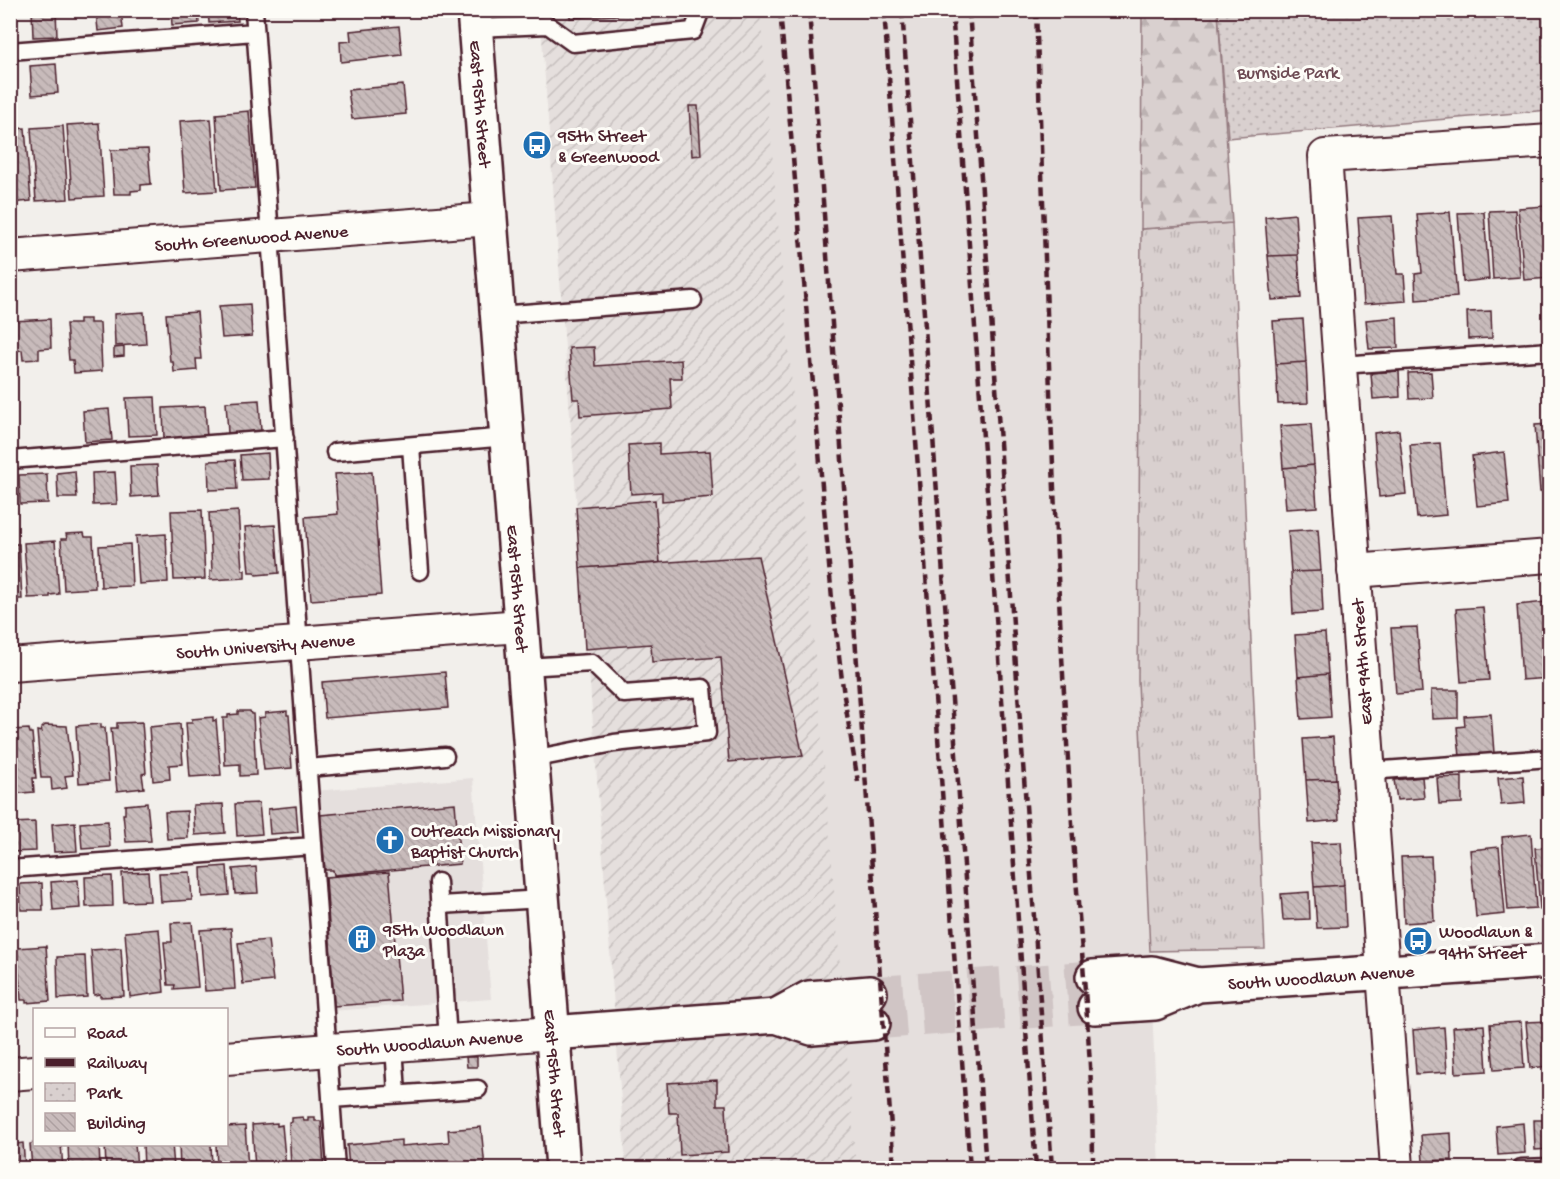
<svg xmlns="http://www.w3.org/2000/svg" width="1560" height="1179" viewBox="0 0 1560 1179" font-family="'Gochi Hand',sans-serif">
<style>
.built{fill:#e5dfdd}
.industrial{fill:url(#industrial-furrows)}
.grass{fill:url(#grass-tufts);stroke:#92787d;stroke-width:1.5}
.forest{fill:url(#forest-firs);stroke:#92787d;stroke-width:1.5}
.park{fill:url(#park-dots);stroke:#92787d;stroke-width:1.5}
.building{fill:url(#building-back-hatch);stroke:#4a1f2b;stroke-width:1.5}
.lines{fill:none;stroke-linecap:round;stroke-linejoin:round}
.secondary-tunnel{stroke:#d0c5c5;stroke-width:33;stroke-dasharray:33 16;stroke-linecap:butt}
.lane-casing{stroke:#4a1f2b;stroke-width:21}
.street-casing{stroke:#4a1f2b;stroke-width:36}
.secondary-casing{stroke:#4a1f2b;stroke-width:38}
.primary-casing{stroke:#4a1f2b;stroke-width:38}
.lane{stroke:#fdfcf7;stroke-width:16}
.street{stroke:#fdfcf7;stroke-width:32}
.secondary{stroke:#fdfcf7;stroke-width:33}
.primary{stroke:#fdfcf7;stroke-width:33}
.rail{stroke:#4a1f2b;stroke-width:4.5;stroke-dasharray:9 4.5;stroke-linecap:butt}
.labels{text-anchor:middle;stroke-width:6;stroke-linejoin:round;paint-order:stroke}
.park-label{font-size:18px;fill:#6e4b54;stroke:#fdfcf7}
.street-label{font-size:18px;fill:#4a1f2b;stroke:#fdfcf7}
.poi-label{font-size:18px;fill:#4a1f2b;stroke:#fdfcf7;text-anchor:start}
</style>
<defs>
<pattern id="industrial-furrows" width="10" height="10" patternUnits="userSpaceOnUse" patternTransform="scale(1.5)"><rect width="10" height="10" fill="#e5dfdd"/><path d="M-1 1l2-2M0 10L10 0M9 11l2-2" fill="none" stroke="#c6bfbe"/></pattern>
<pattern id="grass-tufts" width="24" height="20" patternUnits="userSpaceOnUse" patternTransform="scale(1.5)"><rect width="24" height="20" fill="#d9d0cf"/><path d="M3 7l-1-3M5 7V3M7 7l1-3M15 17l-1-3M17 17v-4M19 17l1-3" fill="none" stroke="#bcb2b2"/></pattern>
<pattern id="forest-firs" width="22" height="20" patternUnits="userSpaceOnUse" patternTransform="scale(1.5)"><rect width="22" height="20" fill="#d9d0cf"/><path d="M5 1l3.5 6h-7zM16 11l3.5 6h-7z" fill="#bcb2b2"/></pattern>
<pattern id="park-dots" width="8" height="8" patternUnits="userSpaceOnUse" patternTransform="scale(1.5)"><rect width="8" height="8" fill="#d9d0cf"/><path d="M2 2h.1M6 6h.1" fill="none" stroke="#bcb2b2" stroke-width="1.8" stroke-linecap="round"/></pattern>
<pattern id="building-back-hatch" width="6" height="6" patternUnits="userSpaceOnUse" patternTransform="scale(1.5)"><rect width="6" height="6" fill="#c8bbbb"/><path d="M-1 5l2 2M0 0l6 6M5-1l2 2" fill="none" stroke="#ada0a1"/></pattern>
</defs>
<rect width="100%" height="100%" fill="#f2efeb"/>
<filter id="ink" filterUnits="userSpaceOnUse"><feTurbulence type="fractalNoise" baseFrequency=".0167" numOctaves="2"/><feDisplacementMap in="SourceGraphic" scale="12" xChannelSelector="R" yChannelSelector="G"/><feConvolveMatrix kernelMatrix="1 2 1 2 8 2 1 2 1" color-interpolation-filters="sRGB"/></filter>
<g filter="url(#ink)">
<path class="built" d="M756 11H1142L1138 681 1159 1168H851Z
M473 778 491 999 331 1011 314 791Z"/>
<path class="industrial" d="M540 11H760L821 726 856 1168H626Z"/>
<path class="grass" d="M1232 223 1265 949 1150 951 1138 681 1141 229Z"/>
<path class="forest" d="M1142 11H1218L1232 223 1141 229Z"/>
<path class="park" d="M1218 11H1549V110L1228 138Z"/>
<path class="building" d="M32 10H56L57 36 33 37Z
M96 10H121L123 28 98 31Z
M171 10H198L199 23 172 25Z
M208 10H237L238 21 209 23Z
M570 10H647V13L570 18Z
M399 26 402 55 341 62 340 42 351 41 350 31Z
M56 64 58 93 32 95 30 66Z
M403 85 406 114 352 119 348 90Z
M689 106H698L701 155 692 156Z
M249 111 255 188 221 190 216 114Z
M211 119 217 191 185 193 180 121Z
M99 123 104 196 72 198 67 125Z
M63 126 68 199 36 201 31 128Z
M25 128 31 201 10 203V129Z
M148 149 151 184 141 185V190L131 191V194H114L111 150Z
M1545 206 1550 278 1524 280 1518 208Z
M1515 210 1520 277 1493 279 1489 211Z
M1450 212 1457 297 1416 300 1415 274 1422 273 1417 214Z
M1484 212 1489 279 1463 282 1458 213Z
M1295 214 1298 255 1268 256 1265 217Z
M1392 216 1397 274H1404L1406 301 1364 304 1358 218Z
M1298 255 1301 298 1272 300 1268 256Z
M250 304 252 336 222 338 219 306Z
M1491 311 1492 338 1468 339 1467 312Z
M144 312 146 344 115 346 114 314Z
M197 312 201 359H196L197 370 174 372 173 362H170L166 314Z
M1397 317 1398 348 1369 349 1366 320Z
M50 319 51 348 39 349V359L23 360 22 350 14 351 13 321Z
M79 319H90V323H100L102 371 74 373 73 360H69L66 324H79Z
M1303 319 1306 362 1276 364 1273 321Z
M124 347V356L114 357V348Z
M594 347 595 366 681 360 682 378H670L672 409 580 416 579 399H573L569 348Z
M1306 362 1308 403 1278 404 1276 364Z
M1399 371 1400 397 1373 399 1371 373Z
M1431 372 1433 398 1409 399 1408 373Z
M155 397 157 435 128 436 126 398Z
M259 400 261 431 228 433 226 402Z
M205 406 207 438 164 440 163 408Z
M109 409 112 440 85 442 83 411Z
M1311 424 1314 465 1283 468 1280 426Z
M1550 424V492H1540L1535 425Z
M1399 430 1406 494 1379 497 1374 433Z
M659 443V454L710 451 713 497 662 501V492L631 494 628 445Z
M1440 443 1446 515 1417 518 1410 445Z
M1504 452 1509 503 1477 506 1472 456Z
M268 453 269 479 242 480 240 455Z
M235 460 237 489 209 490 208 461Z
M157 465 159 495 131 497 130 466Z
M1314 465 1317 507 1286 509 1283 468Z
M75 471 77 498H58L57 473Z
M115 472 117 504 93 505 92 473Z
M372 472 381 595 311 600 305 517 338 514 335 474Z
M47 474 48 503 20 504 19 475Z
M655 500 660 563 580 568 576 507Z
M202 510 205 579 174 580 171 511Z
M238 511 242 570H245V578L210 580V571H212L209 513Z
M275 525 279 573 256 575 255 572H249L245 527Z
M1318 529 1321 571 1291 572 1288 531Z
M84 533 85 537H93L95 588 64 590 61 539H67L66 534Z
M166 534 168 582 139 584 136 536Z
M55 541 59 594 50 595V597L28 598 24 543Z
M10 544H19L22 599H10Z
M130 544 132 586 101 587 99 546Z
M758 556 803 756 729 762 721 657 652 662 651 644 585 649 580 568Z
M1321 571 1323 612 1293 614 1291 572Z
M1546 602 1550 678 1522 680 1517 605Z
M1483 607 1489 680 1461 682 1456 609Z
M1417 627 1422 692 1396 694 1391 628Z
M1325 633 1328 674 1298 677 1295 635Z
M445 672 448 708 325 718 322 682Z
M1328 674 1331 717 1301 719 1298 677Z
M1431 690H1458V718L1432 719Z
M238 711H250L251 714H253L256 775 240 776V764L225 765 223 718H228V715L238 714Z
M287 711V715H289L292 754H291L292 768 264 770 258 718 265 717V713Z
M1491 714 1494 753 1460 756 1457 727 1465 726 1464 716Z
M213 717V721L216 720 221 775 190 777 186 723H192V719Z
M142 722 146 773 142 774 144 788 117 791 111 728H117V723Z
M101 724V728H105L109 781 79 783 76 726Z
M180 724 183 764 169 765 170 779 153 781 149 727Z
M45 725 67 726 73 775 65 776 67 788 52 790 51 778H41L37 731 42 732 41 729Z
M29 729 30 733H32L36 778H33L34 792 10 794V730Z
M1333 737 1336 779 1306 780 1303 739Z
M1523 776 1525 803 1501 805 1498 778Z
M1422 777 1424 798 1397 800 1394 780Z
M1462 777V803L1439 804 1437 778Z
M1336 779 1339 820 1309 823 1306 780Z
M147 803 151 841 126 842 123 814H125V805Z
M259 803 262 834 237 836 235 804Z
M455 803 460 864 334 875 333 870H325L320 815Z
M223 804 225 833 195 835 193 805Z
M296 806 298 832 270 834 268 809Z
M187 811 188 838 167 839 165 812Z
M108 821 110 847 82 849 80 823Z
M35 822 36 851 10 852V823Z
M75 822 77 851 54 852 52 824Z
M1531 834 1536 908 1508 910 1502 837Z
M1341 842 1344 885 1314 887 1311 843Z
M1499 847 1505 914 1476 917 1470 850Z
M1550 847V909L1540 910 1535 848Z
M1431 856 1434 921 1404 923 1401 857Z
M227 866 229 895 202 897 201 868Z
M256 867 258 893 235 894 233 869Z
M148 872 150 901 124 902 122 873Z
M190 872 192 900 161 902 159 873Z
M389 872 400 1001 334 1006 326 877Z
M112 876 113 906 86 907 85 877Z
M78 880 80 908 53 910 51 882Z
M42 883 43 910H21L20 884Z
M1344 885 1346 927 1317 928 1314 887Z
M1309 892 1310 919 1283 920 1281 894Z
M192 922 198 987 174 989 175 985H168L164 942H172L171 923Z
M231 928 235 989 205 991 200 930Z
M159 929 164 992 130 997 125 932Z
M268 940 273 981 243 984 238 943Z
M46 946 50 1001 26 1003V1000H21L17 948Z
M121 948 124 996 100 997V994L94 995 91 950Z
M85 956 87 997 58 999 57 957Z
M10 960 12 1001H10Z
M1550 1021V1066L1530 1068 1526 1022Z
M1521 1022 1524 1068 1494 1070 1490 1024Z
M1484 1025 1487 1071 1456 1073 1453 1027Z
M1444 1027 1447 1072 1416 1074 1413 1030Z
M466 1057H477V1067H467Z
M717 1080V1105H726L728 1152 680 1155 678 1113H669L667 1083Z
M303 1117 304 1121H308V1117H315V1121H321L324 1168H291L289 1123 292 1122V1118Z
M1534 1120H1550V1149L1535 1150Z
M277 1123V1126L282 1125 286 1168H255L252 1125Z
M1523 1123 1525 1153 1498 1155 1496 1126Z
M245 1126 248 1168H217L216 1144H226V1127Z
M481 1127 485 1168H349L347 1145 401 1140V1146L449 1142 448 1130Z
M1451 1133 1452 1160 1423 1161 1421 1135Z
M10 1141H16V1144L23 1143 25 1168H10Z
M34 1143 61 1144 63 1168H32L30 1144Z
M68 1144H99L100 1168H69Z
M105 1144H135L137 1168H106Z
M143 1144H172L174 1167 144 1168Z
M179 1144H211L212 1167 180 1168Z"/>
<g class="lines">
<path class="secondary-tunnel" d="M870 993 1093 977
M873 1023 1095 1007"/>
<g class="lane-casing">
<path id="lane" d="M254 10 336 1168
M475 28 548 25 573 43 693 31 701 10
M10 51 255 32
M497 315 693 300
M1340 365 1550 351
M411 446 420 571
M335 452 507 437
M10 460 285 438
M525 667 592 663 624 694 703 688 707 733 614 743 532 759
M308 768 445 756
M1369 771 1550 758
M10 869 313 846
M438 882 448 1041
M440 905 542 899
M394 1045 397 1094
M331 1099 478 1089
M1521 1168 1550 1167"/>
</g>
<g class="street-casing">
<g id="street">
<path id="s1" d="M10 256 490 219"/>
<path d="M1354 571 1550 556"/>
<path id="s2" d="M10 665 521 626"/>
<path id="s3" d="M226 1058 552 1033"/>
<path d="M10 1074 34 1072"/>
<path d="M1397 1168 1325 156 1550 141"/>
</g>
</g>
<g class="secondary-casing">
<g id="secondary">
<path d="M1093 977 1152 973 1198 985"/>
<path id="s4" d="M1095 1007 1155 1003 1198 985 1550 961"/>
<path d="M776 1016 809 998 870 993"/>
<path d="M552 1033 776 1016 812 1028 873 1023"/>
</g>
</g>
<g class="primary-casing">
<g id="primary">
<path id="s5" d="M474 10 563 1168"/>
</g>
</g>
<use href="#lane" class="lane"/>
<use href="#street" class="street"/>
<use href="#secondary" class="secondary"/>
<use href="#primary" class="primary"/>
<path class="rail" d="M780 10 832 599 844 696 858 782
M809 10 894 1168
M884 10 970 1168
M902 10 986 1168
M952 10 1036 1168
M969 10 1052 1168
M1036 10C1046 270 1053 531 1070 791 1077 916 1093 1042 1093 1168"/>
</g>
</g>
<defs>
<g id="bus-disc" transform="scale(1.5)"><circle r="9.5" fill="#1f6fb2" stroke="#fdfcf7"/><path d="M-5-6H5V4H4V6H2V4H-2V6H-4V4H-5ZM-3.5-4V0h7V-4ZM-3.5 1.2v1.5H-2V1.2ZM2 1.2v1.5H3.5V1.2Z" fill="#fff"/></g>
<g id="church-disc" transform="scale(1.5)"><circle r="9.5" fill="#1f6fb2" stroke="#fdfcf7"/><path d="M-1.2-6h2.4v3.5h3.3v2.4h-3.3V6h-2.4V-.1h-3.3v-2.4h3.3Z" fill="#fff"/></g>
<g id="building-disc" transform="scale(1.5)"><circle r="9.5" fill="#1f6fb2" stroke="#fdfcf7"/><path d="M-4-6H4V6H1V3H-1V6H-4ZM-2.5-4.3h1.7v1.8h-1.7ZM.8-4.3h1.7v1.8H.8ZM-2.5-1h1.7V.8h-1.7ZM.8-1h1.7V.8H.8Z" fill="#fff"/></g>
</defs>
<g fill-rule="evenodd">
<use href="#bus-disc" x="537" y="145"/>
<use href="#church-disc" x="390" y="840"/>
<use href="#building-disc" x="362" y="939"/>
<use href="#bus-disc" x="1418" y="941"/>
</g>
<g class="labels">
<g class="park-label">
<text x="1288" y="78">Burnside Park</text>
</g>
<g class="street-label">
<text dy="6" stroke="none"><textPath href="#s5" startOffset="94">East 95th Street</textPath></text>
<text dy="6" stroke="none"><textPath href="#s1" startOffset="242">South Greenwood Avenue</textPath></text>
<text dy="6" stroke="none"><textPath href="#s5" startOffset="580">East 95th Street</textPath></text>
<text dy="6" stroke="none"><textPath href="#s2" startOffset="256">South University Avenue</textPath></text>
<text transform="translate(1361 662) rotate(-94)" y="6">East 94th Street</text>
<text dy="6" stroke="none"><textPath href="#s4" startOffset="230">South Woodlawn Avenue</textPath></text>
<text dy="6" stroke="none"><textPath href="#s3" startOffset="204">South Woodlawn Avenue</textPath></text>
<text dy="6" stroke="none"><textPath href="#s5" startOffset="1066">East 95th Street</textPath></text>
</g>
<g class="poi-label">
<text x="558" y="141">95th Street<tspan x="558" dy="21">&amp; Greenwood</tspan></text>
<text x="411" y="836">Outreach Missionary<tspan x="411" dy="21">Baptist Church</tspan></text>
<text x="383" y="935">95th Woodlawn<tspan x="383" dy="21">Plaza</tspan></text>
<text x="1439" y="937">Woodlawn &amp;<tspan x="1439" dy="21">94th Street</tspan></text>
</g>
</g>
<rect width="1560" height="1179" fill="none" stroke="#fdfcf7" stroke-width="36"/>
<rect x="18" y="18" width="1524" height="1143" fill="none" stroke="#4a1f2b" stroke-width="2" filter="url(#ink)"/>
<rect x="33" y="1008" width="195" height="138" fill="#fdfcf7" stroke="#b5a4a5" stroke-width="1.5"/>
<rect x="45" y="1028" width="30" height="9" fill="#fdfcf7" stroke="#b5a4a5" stroke-width="1.5"/>
<text x="87" y="1038" font-size="18" fill="#4a1f2b">Road</text>
<rect x="45" y="1058" width="30" height="9" fill="#4a1f2b" stroke="#b5a4a5" stroke-width="1.5"/>
<text x="87" y="1068" font-size="18" fill="#4a1f2b">Railway</text>
<rect x="45" y="1083" width="30" height="18" fill="url(#park-dots)" stroke="#b5a4a5" stroke-width="1.5"/>
<text x="87" y="1098" font-size="18" fill="#4a1f2b">Park</text>
<rect x="45" y="1113" width="30" height="18" fill="url(#building-back-hatch)" stroke="#b5a4a5" stroke-width="1.5"/>
<text x="87" y="1128" font-size="18" fill="#4a1f2b">Building</text>
</svg>
